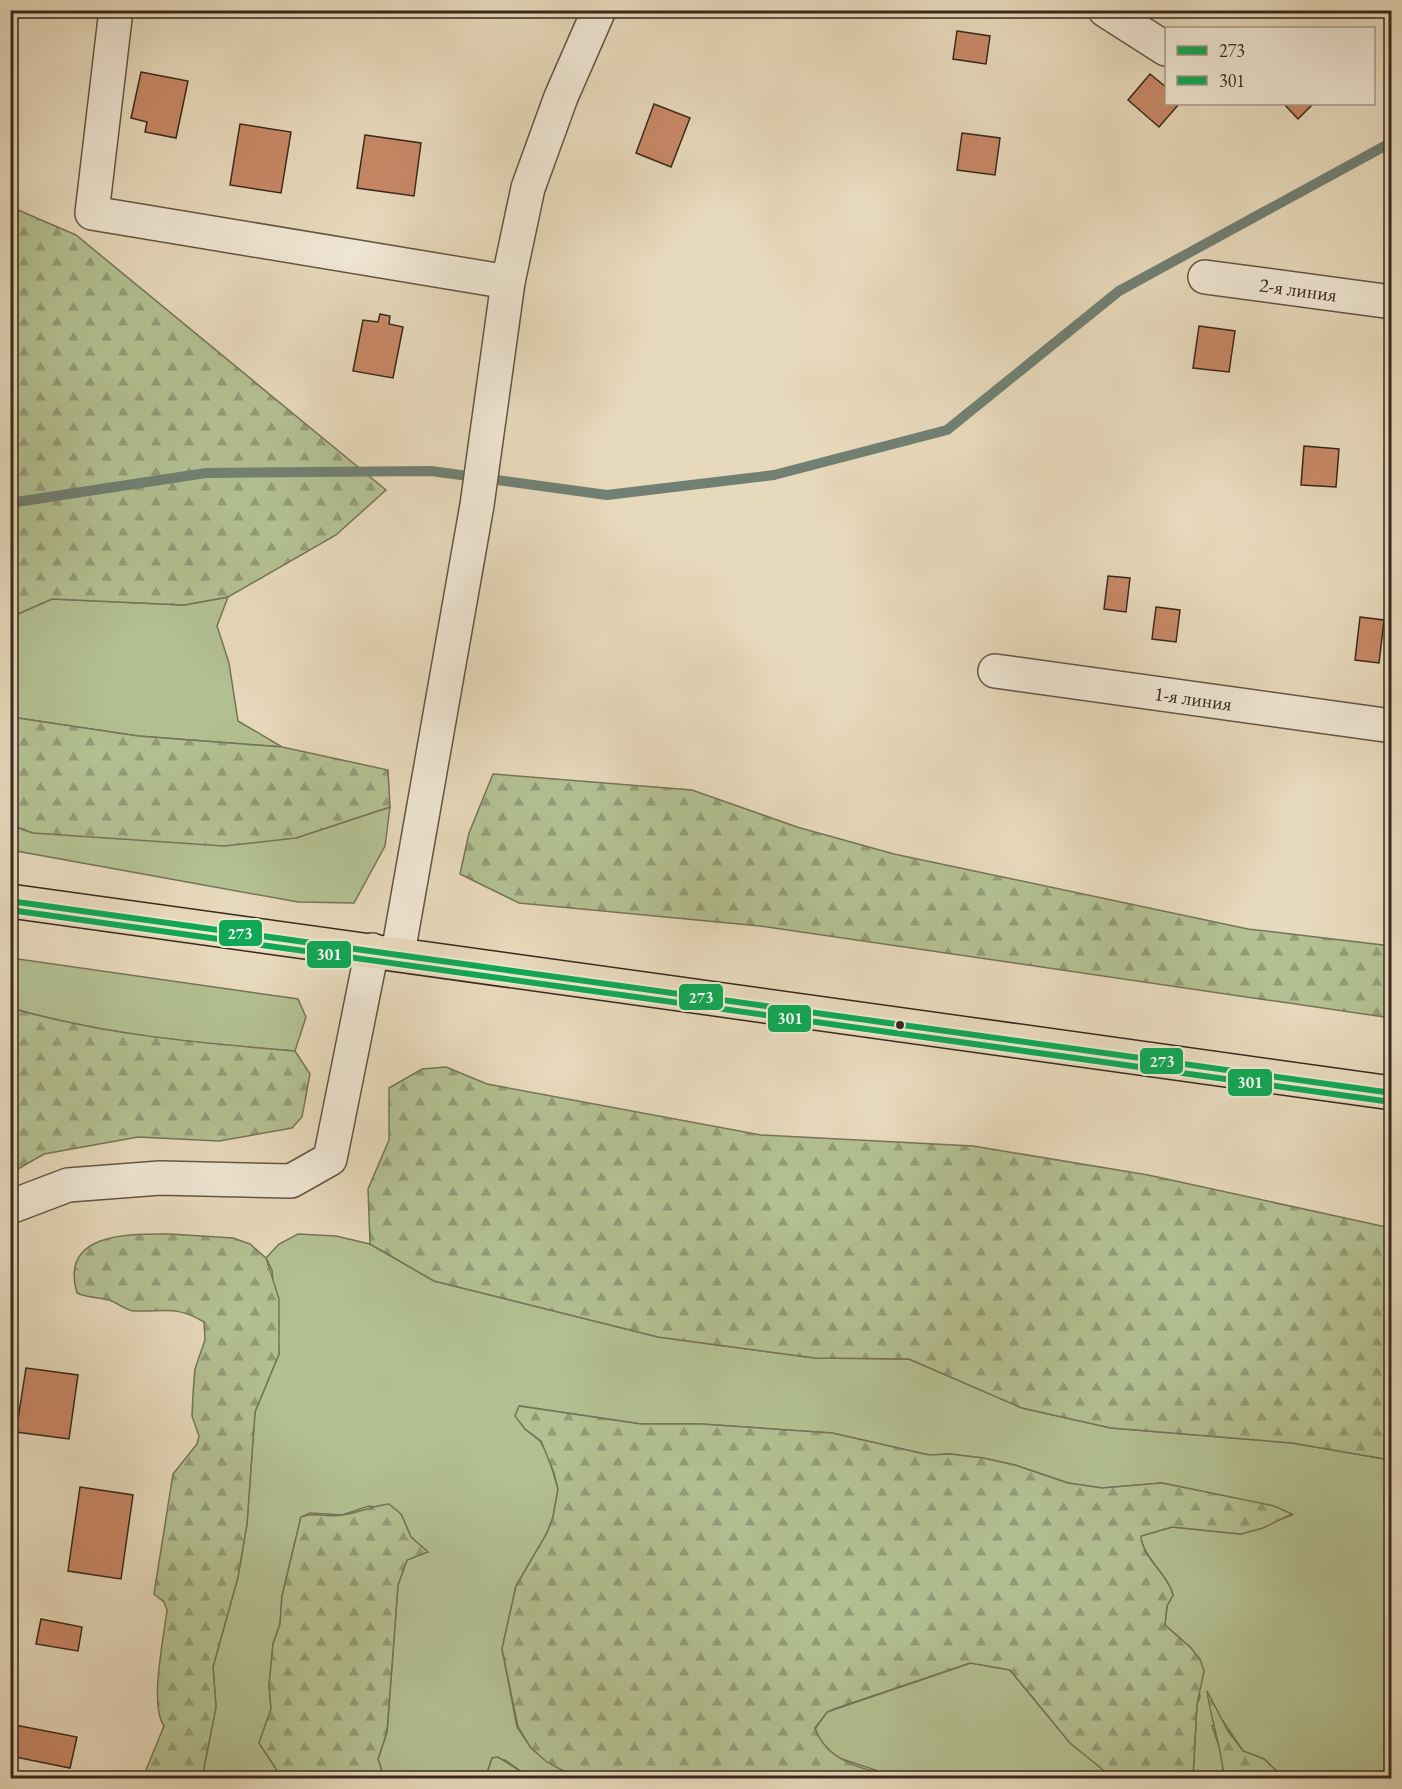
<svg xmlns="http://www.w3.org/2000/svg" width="1402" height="1789" viewBox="0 0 1402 1789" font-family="'EB Garamond',serif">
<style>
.grass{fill:#b3c092;stroke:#767458;stroke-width:1.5}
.forest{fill:url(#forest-firs);stroke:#767458;stroke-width:1.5}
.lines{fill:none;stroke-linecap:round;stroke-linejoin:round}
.stream{stroke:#718073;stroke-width:10}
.building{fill:#c88867;stroke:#38291d;stroke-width:1.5}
.minor-casing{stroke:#645544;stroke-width:36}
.major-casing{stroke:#38291d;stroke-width:36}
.minor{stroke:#efe6d3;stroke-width:33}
.major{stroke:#e7d9bb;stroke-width:33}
.bus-1-casing{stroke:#efe6d3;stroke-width:10}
.bus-2-casing{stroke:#efe6d3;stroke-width:10}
.bus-1{stroke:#10a855;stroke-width:6}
.bus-2{stroke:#10a855;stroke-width:6}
.bus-dot{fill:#38291d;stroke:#efe6d3;stroke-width:2}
.labels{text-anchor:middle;stroke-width:4.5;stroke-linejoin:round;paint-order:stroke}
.street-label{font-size:20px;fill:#38291d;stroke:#efe6d3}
.line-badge{stroke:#efe6d3;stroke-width:2}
.badge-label{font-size:16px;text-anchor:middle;font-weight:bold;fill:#fff}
</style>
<defs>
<pattern id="forest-firs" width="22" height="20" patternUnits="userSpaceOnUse" patternTransform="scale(1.5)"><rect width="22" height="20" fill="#b3c092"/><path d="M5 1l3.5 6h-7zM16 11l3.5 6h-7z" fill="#939c77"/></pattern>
</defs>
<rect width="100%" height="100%" fill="#e7d9bb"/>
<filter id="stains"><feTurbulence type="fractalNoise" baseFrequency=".00333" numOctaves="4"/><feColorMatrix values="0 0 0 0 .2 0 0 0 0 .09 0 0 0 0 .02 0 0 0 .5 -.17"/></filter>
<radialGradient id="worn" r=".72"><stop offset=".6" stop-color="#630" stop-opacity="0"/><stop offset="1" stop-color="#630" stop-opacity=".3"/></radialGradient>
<path class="grass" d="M228 597 217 626 229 663 238 721 282 747 138 736 11 717V617L52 599 184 605Z
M390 807 385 846 354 903 298 902 11 850 10 825 33 833 296 838Z
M11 958 298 999 306 1017 295 1051C199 1043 104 1035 11 1008Z
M298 1234 336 1236 370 1244 434 1281 658 1337 815 1358 909 1359 1022 1408 1111 1428 1292 1443 1391 1460V1778H1284L1264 1759 1243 1751 1223 1721 1212 1726 1221 1752 1224 1778H1193L1197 1704 1200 1697 1191 1648 1165 1625 1167 1606 1173 1595C1168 1574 1142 1557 1141 1536L1172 1527 1241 1534 1292 1515 1235 1498 1162 1483 1102 1488 1068 1483 1015 1465 983 1458 950 1454 929 1455 832 1433 701 1424H641L520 1406 525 1429 540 1441 548 1455 558 1489 553 1517 547 1533 516 1586 502 1649 517 1727 531 1748 593 1778H531L505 1760 492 1758 487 1773 479 1778H384L378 1759 387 1732 398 1585 407 1560 427 1552 411 1537 401 1514 369 1506 342 1515 310 1513 301 1517 282 1596 280 1624 273 1644 269 1685 271 1709 259 1743 282 1778H202L216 1707 213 1667 238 1577 247 1524 255 1412 279 1354 272 1270 266 1258 279 1244Z
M971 1663 1010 1670 1070 1743 1114 1778H899L833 1756 821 1744 815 1729 827 1712Z"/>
<path class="forest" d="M11 207 76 235 386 490 336 535 228 597 184 605 52 599 11 617Z
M11 717 138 736 282 747 388 770 390 807 296 838 224 846 33 833 11 825Z
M493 774 692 790 797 827 894 854 1248 929 1391 946V1018L760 926 519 903 460 874 469 833Z
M11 1008C104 1035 199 1043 295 1051L310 1074 302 1117 292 1128 219 1141 138 1137 44 1154 11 1173Z
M446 1067 487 1084 761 1135 973 1146 1148 1175 1391 1228V1460L1292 1443 1111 1428 1022 1408 909 1359 815 1358 658 1337 434 1281 370 1244 368 1189 389 1140V1088L422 1069Z
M170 1234 233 1238 250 1244 266 1258 279 1299V1354L255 1412 247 1524 238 1577 213 1667 216 1707 202 1778H145L144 1775 164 1726C149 1704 164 1638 167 1610L164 1602 154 1594 173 1474 197 1444 199 1436 192 1416 193 1394 195 1369 205 1340 204 1322C175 1305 165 1312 135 1311 126 1311 118 1303 109 1300 98 1297 88 1298 77 1293 59 1232 130 1234 170 1234Z
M519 1406 641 1424H701L832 1433 929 1455 950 1454 983 1458 1015 1465 1068 1483 1102 1488 1162 1483 1274 1506 1292 1514 1263 1528 1241 1534 1172 1527 1141 1536C1142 1558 1168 1574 1173 1595L1167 1606 1165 1625 1191 1648 1200 1659 1204 1671 1197 1704 1193 1778H1113L1070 1743 1010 1670 970 1663 834 1709 827 1712 815 1728C827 1763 867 1770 899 1778H593L569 1774 547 1762 531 1748 518 1727 502 1649 516 1586 547 1533 553 1517 558 1489 554 1473 541 1441 525 1429 515 1416Z
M389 1504 401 1514 411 1537 428 1552 407 1560 398 1585 387 1732 378 1759 384 1778H282L259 1743 271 1709 269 1685 273 1644 280 1624 282 1596 301 1517C316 1511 329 1518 343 1515 359 1512 373 1506 389 1504Z
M1207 1691 1228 1731 1243 1751 1264 1759 1284 1778H1224C1222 1749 1211 1721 1207 1691Z
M498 1757 531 1778H479L487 1773 492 1758Z"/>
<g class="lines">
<path class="stream" d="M10 503 206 473 431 471 607 495 774 475 947 430 1119 291 1392 142"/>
</g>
<path class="building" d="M957 31 990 36 986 64 953 59Z
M141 72 188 81 176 138 145 132 147 122 131 118Z
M1150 74 1166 87V104H1179L1159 127 1128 100Z
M654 104 690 118 671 167 636 153Z
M1284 104H1313L1298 119Z
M240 124 291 132 281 193 230 185Z
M962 133 1000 138 995 175 957 170Z
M365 135 421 143 414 196 357 188Z
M380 314 390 316 389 324 403 327 393 378 353 371 363 320 378 322Z
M1199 326 1235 331 1229 372 1193 368Z
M1304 446 1339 449 1336 487 1301 485Z
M1108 576 1130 578 1126 612 1104 609Z
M1156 607 1180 610 1176 642 1152 639Z
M1360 617 1384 620 1379 663 1355 660Z
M26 1368 78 1375 69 1439 16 1432Z
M80 1487 133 1495 121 1579 68 1571Z
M41 1619 82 1627 78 1651 36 1644Z
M10 1724 77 1737 70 1768 10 1756Z"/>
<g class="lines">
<g class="minor-casing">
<g id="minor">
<path d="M116 10 92 213 508 282"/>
<path d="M1105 10 1166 49"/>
<path id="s1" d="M1205 277 1392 302"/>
<path id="s2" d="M995 671 1392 726"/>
<path d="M398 953 477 505 508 282 528 188 561 97 599 10"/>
<path d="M10 1207 68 1185 160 1178 291 1181 330 1159 372 950"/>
</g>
</g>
<g class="major-casing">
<path id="major" d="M10 901 1392 1093"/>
</g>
<use href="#minor" class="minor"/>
<use href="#major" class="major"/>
<g class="bus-1-casing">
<path id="bus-1" d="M10 901 1392 1093"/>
</g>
<g class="bus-2-casing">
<path id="bus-2" d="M10 910 1391 1102"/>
</g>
<use href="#bus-1" class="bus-1"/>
<use href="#bus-2" class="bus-2"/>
</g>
<circle class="bus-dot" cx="900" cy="1025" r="5"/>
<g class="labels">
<g class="street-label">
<text dy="7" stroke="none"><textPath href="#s1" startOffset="94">2-я линия</textPath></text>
<text dy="7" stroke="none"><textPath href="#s2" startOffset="200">1-я линия</textPath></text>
</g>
</g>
<g class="line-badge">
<rect x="218" y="919" width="45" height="28" rx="6" fill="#10a855"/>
<rect x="306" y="940" width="46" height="29" rx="6" fill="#10a855"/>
<rect x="678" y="983" width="46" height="28" rx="6" fill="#10a855"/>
<rect x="767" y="1004" width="45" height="29" rx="6" fill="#10a855"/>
<rect x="1139" y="1047" width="45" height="28" rx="6" fill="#10a855"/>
<rect x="1227" y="1068" width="46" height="29" rx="6" fill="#10a855"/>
</g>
<g class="badge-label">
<text x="240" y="939">273</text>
<text x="329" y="960">301</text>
<text x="701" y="1003">273</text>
<text x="790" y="1024">301</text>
<text x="1162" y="1067">273</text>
<text x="1250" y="1088">301</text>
</g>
<rect width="1402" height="1789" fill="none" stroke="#e7d9bb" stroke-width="36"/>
<rect x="12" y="12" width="1378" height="1765" fill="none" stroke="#38291d" stroke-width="3"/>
<rect x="18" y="18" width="1366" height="1753" fill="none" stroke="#38291d" stroke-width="1.5"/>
<rect x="1165" y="27" width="210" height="78" fill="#efe6d3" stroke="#a69a8a" stroke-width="1.5"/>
<rect x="1177" y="46" width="30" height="9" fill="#10a855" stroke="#a69a8a" stroke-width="1.5"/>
<text x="1219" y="57" font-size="18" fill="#38291d">273</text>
<rect x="1177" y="76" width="30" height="9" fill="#10a855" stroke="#a69a8a" stroke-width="1.5"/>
<text x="1219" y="87" font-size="18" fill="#38291d">301</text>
<rect width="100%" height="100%" filter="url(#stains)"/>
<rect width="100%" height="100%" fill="url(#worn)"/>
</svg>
